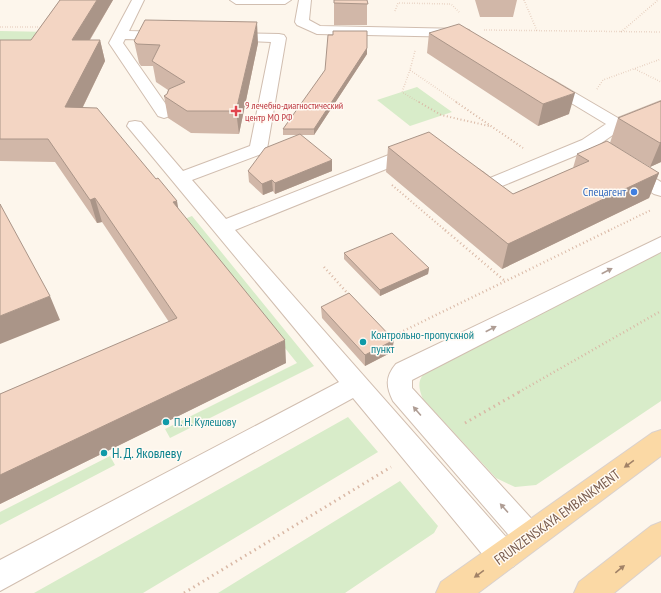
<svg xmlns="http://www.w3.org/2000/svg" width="661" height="593" viewBox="0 0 661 593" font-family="'PT Sans Narrow',sans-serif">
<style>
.green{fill:#d8ecc9}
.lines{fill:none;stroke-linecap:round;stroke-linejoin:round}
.minor-casing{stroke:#d1beb0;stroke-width:2}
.major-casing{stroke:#dad1cd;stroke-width:2}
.path-far3{stroke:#d9b8a5;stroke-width:1.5;stroke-dasharray:0.5 2;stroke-linecap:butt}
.path-far2{stroke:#d9b8a5;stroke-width:2;stroke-dasharray:1 2.5;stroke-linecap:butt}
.path-far1{stroke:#d9b8a5;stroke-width:2.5;stroke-dasharray:1 3;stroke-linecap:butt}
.path{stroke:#d9b8a5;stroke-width:3;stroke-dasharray:1.5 4;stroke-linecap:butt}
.minor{fill:#fff;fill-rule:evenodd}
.major{fill:#fbd9a5;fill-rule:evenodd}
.wall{fill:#d1b7a8}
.shaded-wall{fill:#aa9588}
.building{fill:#f3d5c3;stroke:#aa9588}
.oneway{fill:#af9d94}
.oneway2{fill:#a18267}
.health-dot{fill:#e0444e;stroke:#fffaf3;stroke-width:1.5}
.shop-dot{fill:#3f7fe0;stroke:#fffaf3;stroke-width:1.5}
.culture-dot{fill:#0f9aa8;stroke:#fffaf3;stroke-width:1.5}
.labels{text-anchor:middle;stroke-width:3;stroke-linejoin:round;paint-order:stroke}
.far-health-label{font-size:10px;fill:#be3a42;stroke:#fffaf3;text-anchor:start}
.shop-label{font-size:12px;fill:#366cbe;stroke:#fffaf3;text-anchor:end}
.culture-label{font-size:12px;fill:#0d838f;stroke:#fffaf3;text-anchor:start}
.near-culture-label{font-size:14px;fill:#0d838f;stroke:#fffaf3;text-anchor:start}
.near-street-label{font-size:14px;fill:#7a5c4d;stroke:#fffaf3}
</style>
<rect width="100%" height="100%" fill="#fdf6ec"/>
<path class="green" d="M0 31 52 32 0 53Z
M417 87 452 112 410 126 377 100Z
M192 216 314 366 170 438 165 429 297 363 182 220Z
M661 252V401L536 485 515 487 496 478 423 399C417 385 418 378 429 369Z
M348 417 378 452 143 593H34Z
M110 456 115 465 0 525V512Z
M400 481 438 526 434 533 345 593H218Z"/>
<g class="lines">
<g class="minor-casing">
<path id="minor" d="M132 0H144L129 31 167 32 172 33 174 36 172 39 167 40 125 39 123 43 172 113 170 116 164 118 158 116 109 43Z
M230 0H291L285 4H236Z
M299 0H311L309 20 320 26 464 29 469 30 471 33 469 36 464 37 317 34 297 25 295 22Z
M227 33 279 34 284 35 286 38 267 149 264 153 192 180 226 219 409 147 415 146 421 147 424 151 421 155 235 230 514 546 518 556 514 566 503 571 492 566 353 398 0 591V560L339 382 127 126 129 122 135 121 141 122 183 171 250 146 271 42 222 40 220 37 222 34Z
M548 78 553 80 618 118 661 101V112L623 128 594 148 495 189C482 192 469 182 462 172L465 168C476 165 481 171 490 178L582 140 606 124 543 86 540 83 543 80Z
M629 165 635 166 661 182V196L654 194 623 174 620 170 623 166Z
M661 237V252L412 380V388L539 527 544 537 539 547 529 551 519 547 393 401C386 387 385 377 396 364Z"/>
</g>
<g class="major-casing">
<path id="major" d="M661 430V456L478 593H436L441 582 652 433Z
M661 522V555L614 593H574L579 582 651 526Z"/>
</g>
<path class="path-far3" d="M524 0 537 31
M395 11 398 3 451 4 460 13
M0 27H44
M484 30 661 32
M621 32 658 0
M415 51 410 70 458 103
M635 69 661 82
M410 70 402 92 420 103
M597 89 603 80 661 59"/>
<path class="path-far2" d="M419 102 441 115 489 126
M456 102 523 148
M392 185 446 231
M608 231 651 210"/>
<path class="path-far1" d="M445 230 505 281
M324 267 350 296
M389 338 610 230
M519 392 661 311"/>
<path class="path" d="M465 423 521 391
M184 593 391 467"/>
<use href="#minor" class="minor"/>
<use href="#major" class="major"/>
</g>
<path class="wall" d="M60 0H113L90 40H100L105 61 83 107 178 208 286 363 0 504V394L169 322 102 222 97 223 55 162 0 161V40H31Z
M334 0H367V25H334Z
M475 0H517L513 17H480Z
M429 33 569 114 538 126 427 53Z
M134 41 258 43 239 134 191 133 168 118 164 96 167 94 168 90 156 82 153 66H141L139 63Z
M367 48V54L314 135H301L332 171 275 194 273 191 263 195 249 182 248 171 299 135H283V129Z
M661 101V162L650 167 610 143 618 118Z
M388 147 513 194 573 168 577 154 659 173 649 198 502 269 386 172Z
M344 253 429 268 428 274 380 296 344 259Z
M321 307 392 352 365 366 322 318Z"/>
<path class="shaded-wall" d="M97 0H113L77 61 72 40Z
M257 22 258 43 239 134 236 111Z
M100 40 105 61 72 129 65 107Z
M367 48V54L314 135V129Z
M575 93 569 114 538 126 543 104Z
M661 142V162L650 167 660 143Z
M332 160V171L275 194V183Z
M659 173 649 198 502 269 508 244Z
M272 180 273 191 263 195 262 184Z
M95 198 102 222 97 223 90 200Z
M177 201 181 224 173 202Z
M429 268 428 274 380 296V290Z
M50 296 60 320 0 344V316Z
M285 340 286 363 0 504V475Z
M394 340 392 352 365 366V355Z"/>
<path class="building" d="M60 0H97L72 40H100L65 107 97 108 156 179 158 178 177 201 173 202 285 340 0 475V394L177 318 95 198 90 200 48 139H0V40H31Z
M334 0H367L368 4 334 3Z
M145 20 257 22 236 111H187L164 96 167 94 169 89 185 82 152 61 160 45 137 44 134 41Z
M459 24 575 93 543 104 429 33Z
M333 31H367V48L314 129H283L325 70 328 35H333Z
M661 101V142L660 143 618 118Z
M429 132 513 194 589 161 577 154 607 141 659 173 508 244 388 147Z
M300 134 332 160 275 183 272 180 262 184 248 171 265 148Z
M0 204 50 296 0 316Z
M392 233 429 268 380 290 344 253Z
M349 293 394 340 365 355 321 307Z"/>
<defs><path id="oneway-solid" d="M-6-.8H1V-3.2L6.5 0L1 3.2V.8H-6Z"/></defs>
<g class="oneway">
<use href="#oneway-solid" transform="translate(607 271) rotate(-27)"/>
<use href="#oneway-solid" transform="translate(491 329) rotate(-27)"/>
<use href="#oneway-solid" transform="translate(417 411) rotate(-131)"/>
<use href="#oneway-solid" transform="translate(504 508) rotate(-132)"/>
</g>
<g class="oneway2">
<use href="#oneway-solid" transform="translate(629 464) rotate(144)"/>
<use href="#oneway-solid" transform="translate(620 569) rotate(-39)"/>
<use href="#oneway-solid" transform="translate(479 574) rotate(144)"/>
</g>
<path class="health-dot" d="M234 105h4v4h4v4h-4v4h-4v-4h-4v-4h4z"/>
<circle class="shop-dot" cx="634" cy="192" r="4"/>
<g class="culture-dot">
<circle cx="363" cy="342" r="4"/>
<circle cx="166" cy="422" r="4"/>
<circle cx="104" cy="453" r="4"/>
</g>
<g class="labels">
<g class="far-health-label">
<text x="245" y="109">9 лечебно-диагностический<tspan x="245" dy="12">центр МО РФ</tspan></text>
</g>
<g class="shop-label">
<text x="626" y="196">Спецагент</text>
</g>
<g class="culture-label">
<text x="371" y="339">Контрольно-пропускной<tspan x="371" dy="14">пункт</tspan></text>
<text x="174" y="426">П. Н. Кулешову</text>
</g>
<g class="near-culture-label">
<text x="112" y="458">Н. Д. Яковлеву</text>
</g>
<g class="near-street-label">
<text transform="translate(557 517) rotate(-36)" y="5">FRUNZENSKAYA EMBANKMENT</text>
</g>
</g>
</svg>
